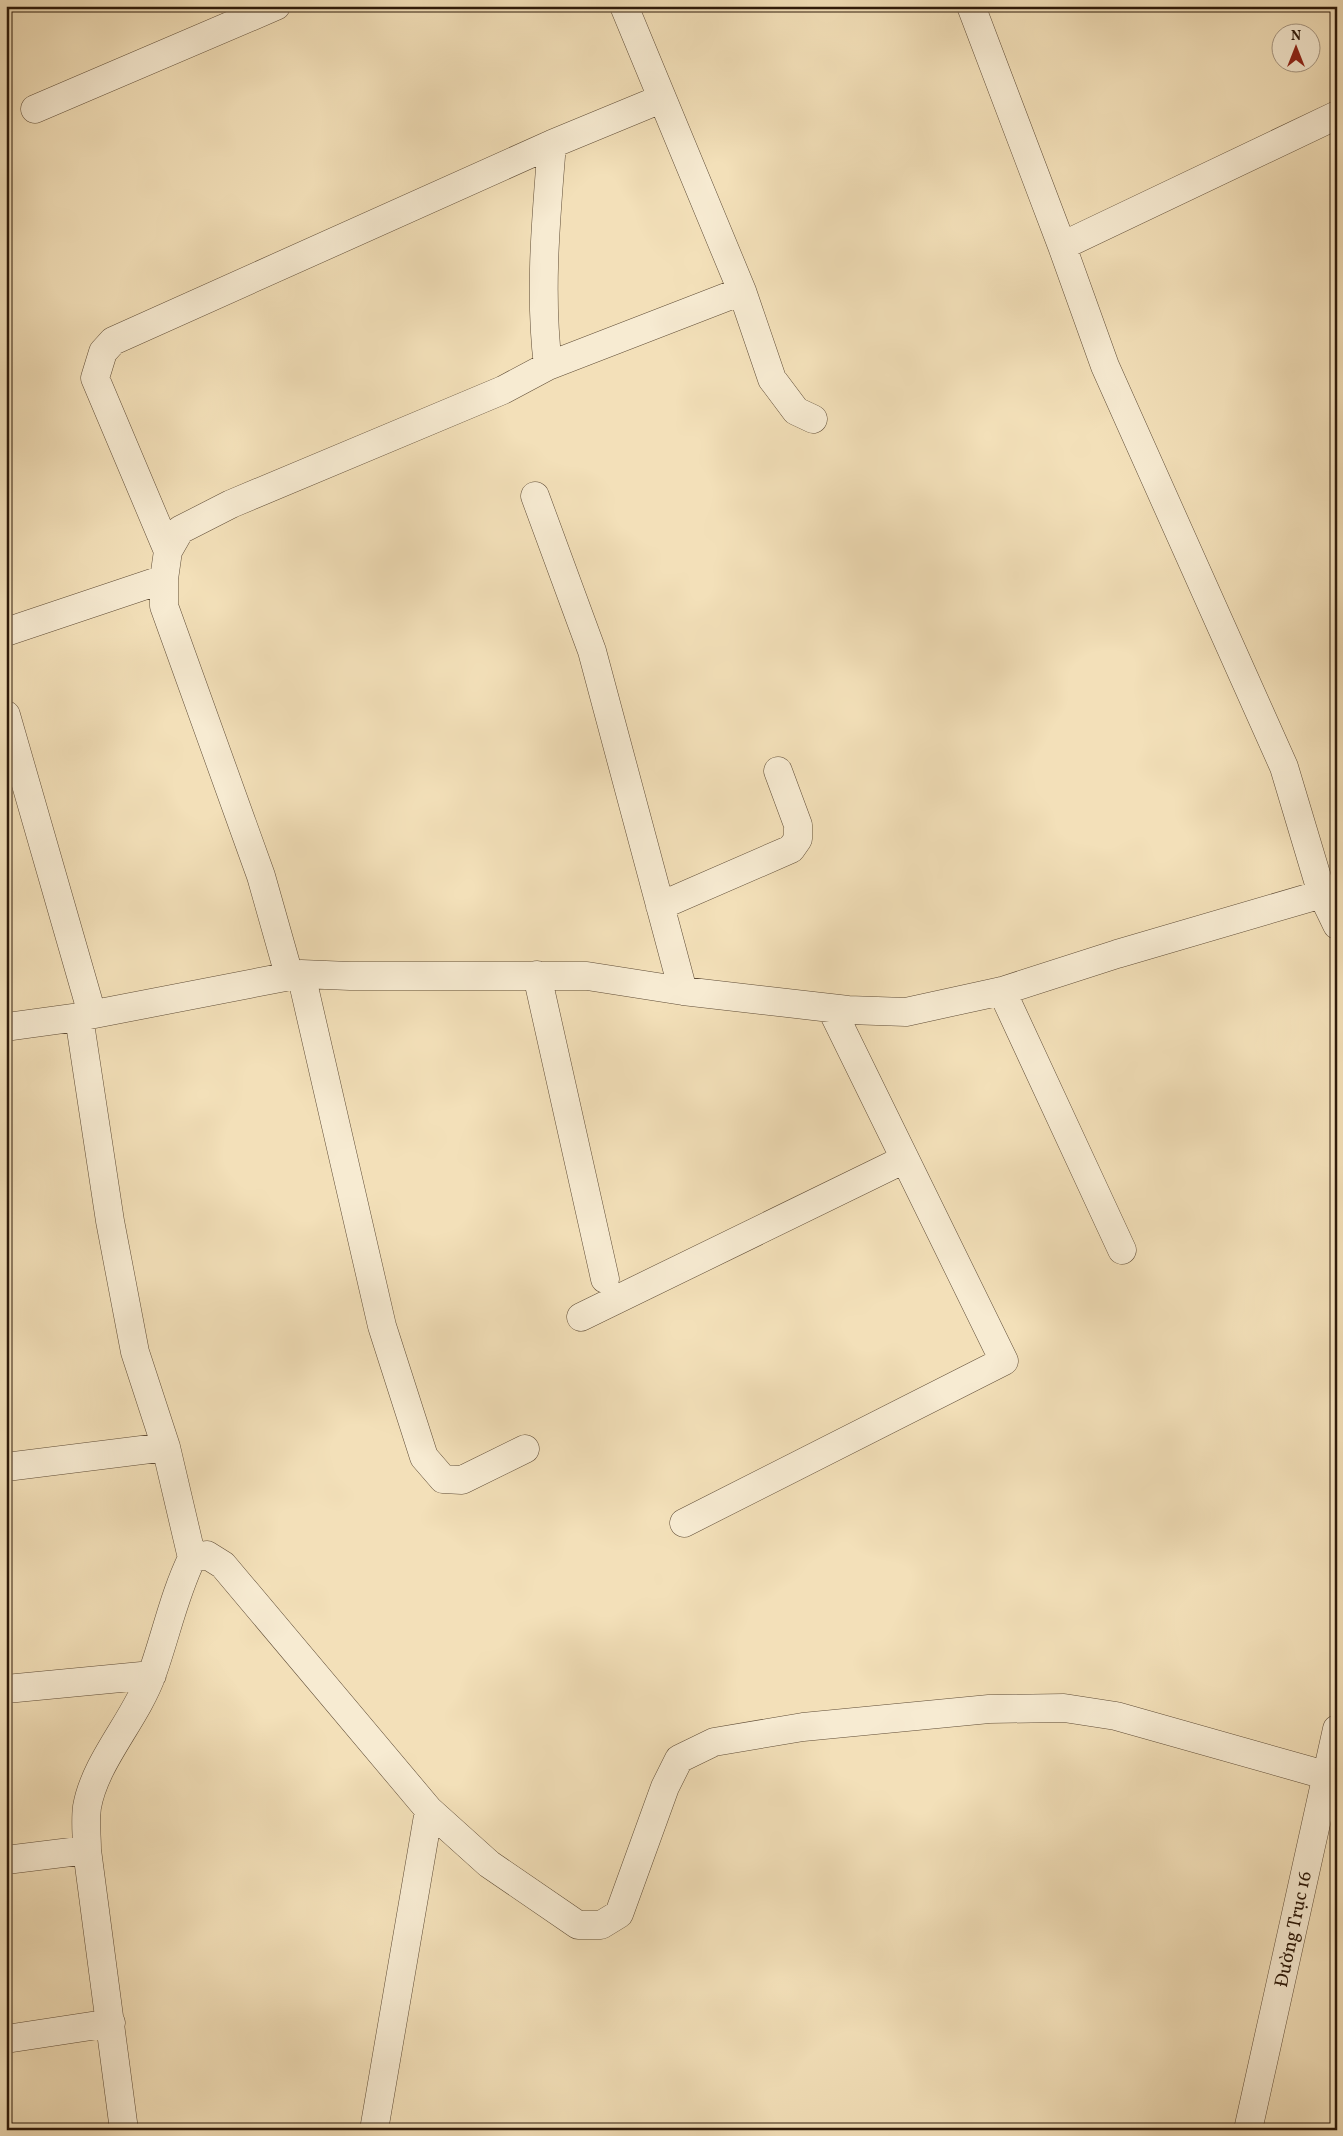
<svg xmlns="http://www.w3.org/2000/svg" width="1343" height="2136" viewBox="0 0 1343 2136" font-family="Vollkorn,serif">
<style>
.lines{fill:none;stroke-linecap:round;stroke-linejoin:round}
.minor-casing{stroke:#5f4c36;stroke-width:29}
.minor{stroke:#f7ebd2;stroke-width:28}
.labels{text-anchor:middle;stroke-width:4;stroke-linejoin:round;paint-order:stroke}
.street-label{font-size:19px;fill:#2e1a0a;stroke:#f7ebd2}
</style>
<rect width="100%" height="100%" fill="#f3e0b9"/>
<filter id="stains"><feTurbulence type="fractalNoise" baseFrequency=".004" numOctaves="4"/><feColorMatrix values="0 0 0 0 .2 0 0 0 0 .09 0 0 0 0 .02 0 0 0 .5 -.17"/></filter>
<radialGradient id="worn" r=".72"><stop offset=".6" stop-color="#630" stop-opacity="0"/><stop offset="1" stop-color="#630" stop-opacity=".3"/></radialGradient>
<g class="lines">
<g class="minor-casing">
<path id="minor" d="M971 6 1062 246 1105 366 1284 767 1322 894 1337 925
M35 109 276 6
M1062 246 1337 115
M742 291 772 379 796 411 813 419
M548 366C539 293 546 218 552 144
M535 496 592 651 683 991
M168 551 95 378 103 352 113 341 552 144 661 99
M6 632 164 579
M6 715 92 1014
M660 906 791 849 798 839V825L778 771
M301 974 382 1326 424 1457 443 1479 462 1480 525 1449
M289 975 261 876 164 606V579L168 551 180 530 231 504 503 390 548 366 742 291 624 6
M537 975 605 1279
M1002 991 1122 1250
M79 1017 110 1221 135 1352 166 1447 192 1558
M6 1027 79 1017 301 974 350 976H587L683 991 848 1010 906 1012 1002 991 1117 954 1322 894 1337 891
M581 1317 905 1159
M6 1467 166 1447
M684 1523 1004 1361 831 1008
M6 1689 152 1675
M6 1860 87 1850
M6 2039 111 2023
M124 2130 87 1850C87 1836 85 1821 87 1807 95 1761 136 1719 152 1674 166 1635 174 1595 192 1558L207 1555 223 1565 429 1810 489 1864 578 1925H601L619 1914 665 1787 679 1759 714 1742 803 1727 989 1709 1064 1708 1116 1716 1325 1775
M374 2130 429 1810
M1248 2130 1337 1729"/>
</g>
<use href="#minor" class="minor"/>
</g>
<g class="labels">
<g class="street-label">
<text transform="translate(1292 1929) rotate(-78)" y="7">Đường Trục 16</text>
</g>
</g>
<rect width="1343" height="2136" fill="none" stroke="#f3e0b9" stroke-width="25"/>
<rect x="8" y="8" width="1328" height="2121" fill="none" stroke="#2e1a0a" stroke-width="2.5"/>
<rect x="12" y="12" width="1318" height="2111" fill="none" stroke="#2e1a0a"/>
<g transform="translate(1296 48)"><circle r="24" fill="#f7ebd2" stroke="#a79782"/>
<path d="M0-4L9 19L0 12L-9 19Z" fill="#8f2418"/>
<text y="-8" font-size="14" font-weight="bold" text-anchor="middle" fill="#2e1a0a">N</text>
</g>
<rect width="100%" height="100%" filter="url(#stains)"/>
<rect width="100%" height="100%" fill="url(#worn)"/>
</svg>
